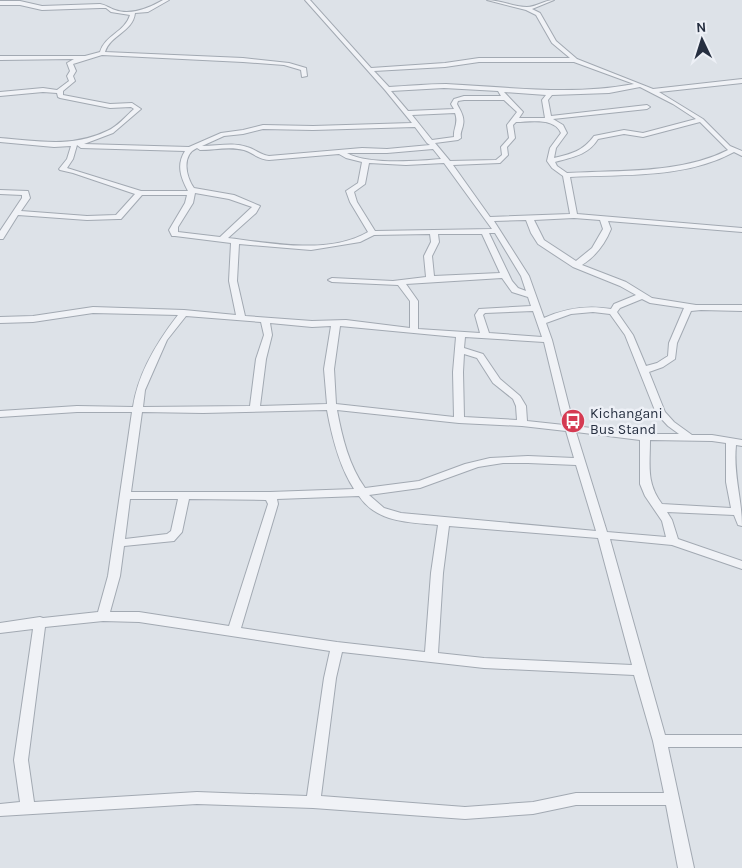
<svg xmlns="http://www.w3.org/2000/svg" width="742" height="868" viewBox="0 0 742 868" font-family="Karla,sans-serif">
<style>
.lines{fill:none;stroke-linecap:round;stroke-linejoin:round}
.minor-casing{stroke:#a2a9b2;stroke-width:2}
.minor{fill:#f0f2f6;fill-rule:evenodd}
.labels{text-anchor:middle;stroke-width:5;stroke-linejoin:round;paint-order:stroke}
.poi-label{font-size:14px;fill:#262f40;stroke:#edf0f6;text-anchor:start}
</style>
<rect width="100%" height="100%" fill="#dde2e8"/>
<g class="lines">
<g class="minor-casing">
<path id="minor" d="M163 0H169L148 12 135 13C133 32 110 35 105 52L243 58 289 63 306 68 307 76 302 77 301 70 284 65 243 62 102 55 73 64 76 71 73 76 75 81 63 91V95L110 104 132 103 141 109 113 133 84 144 189 147 221 133 243 130 263 125 313 126 412 123 385 90 305 0H310L371 68 445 63 479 58H570L552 43 536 15 526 10 487 0C500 0 514 7 527 7 536 7 545 0 554 0L532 9 540 13 556 41 577 59 653 89 742 79V83L659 92 703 119 730 146 742 151V156L734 152C684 179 624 174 570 177L577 214 742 228V232L608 221 611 229C605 244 596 256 582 265L626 282 652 298 696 305H742V311L701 310 691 311 677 343 675 359 663 367 649 372 665 412 674 422 692 435H712L742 440V446L736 445C733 475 742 498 742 526L738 525 734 515 667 512 672 520 678 539 742 561V569L672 545 610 539 665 735H742V747H668L694 868H678L666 805H576L533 814 465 819 313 808 197 804 0 816V804L20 802 14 760 33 629 0 633V623L40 617 43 618 98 612 108 576 132 412H77L0 417V411L77 406 133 407C138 373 157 342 178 315L93 313 33 322 0 323V317L33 316 93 307 184 310 236 315 229 281 231 243 175 236H172L169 230 185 203 187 195H142L121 219H118L87 220 18 215 3 239H0V231L22 198V195L0 194V190L28 191 30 198 21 211 87 216 116 215 135 194 73 173 60 170 59 169 67 159 71 146 54 147 0 142V138C37 141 72 148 107 131 117 127 126 116 134 109L131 107 110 108 60 98 58 97 57 93 43 92 0 96V92L43 88 57 90 69 81 67 76 70 71 67 63 74 59 0 60V56H85L100 52C105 35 125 32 130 15L111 12 106 8H100L42 10 20 5H0V1H20L42 6 100 4C106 5 109 8 115 10 131 16 149 8 163 0ZM479 62H574L634 84C571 96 509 87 446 84 427 84 408 86 389 87L374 71 445 67ZM640 87 673 104 696 119 643 133 624 130 594 136C583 151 571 154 554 158L556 148 567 133 563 125 553 119 647 109 650 107 647 105 551 116 548 100 552 95 609 93ZM444 88 498 91 501 96H464L454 99 451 104 454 109 408 111 391 91ZM504 92 546 95 542 100 545 118H519L523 112ZM464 100H504L517 112 507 125 509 138 501 147 502 155 496 160 450 161 435 143 458 140 461 138C460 132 462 131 463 125 465 117 460 110 457 104L458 101ZM455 113C459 124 453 128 454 137L432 140 412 115ZM516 122C530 122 554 117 561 133L550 148 547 161 552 168 563 176 570 214 490 217 453 165 500 163 508 155 507 147 515 138 513 125ZM700 122 728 150C681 174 620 170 567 173L557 166 555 162C573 157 588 155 598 139L624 134 643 137ZM415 127 427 143 430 145 387 149 362 148 269 156C260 155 255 149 247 147 233 142 217 146 202 146L224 136 243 134 263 129 313 130ZM77 145 81 148 185 151C176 165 181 178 188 191H141L67 168 73 159ZM197 148 200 150C214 150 230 146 244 150 254 153 257 159 269 160L339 154 346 158 362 162 358 183 346 191 350 202 368 232C329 255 270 243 228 238L256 213 260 206 234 195 194 188C186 177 181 155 197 148ZM433 149 441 159C418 161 367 165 347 153H387ZM369 163 406 165 444 163 492 229 375 231 357 202 354 192 365 184ZM195 193 229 199 252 207 220 237 178 232V227L193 203ZM574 218 600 220 603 229 592 248 576 261 544 240 534 220ZM526 220 531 233 538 244 573 267 620 286 636 295 614 304 611 309C587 305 566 308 544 318L529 276 494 221ZM489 233H495L521 276 526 291 518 288 512 281ZM430 234 431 242 424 256 426 277 393 281 332 278 328 280 332 282 398 285 410 301V328L346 320 312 321 245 316 237 281 239 244 311 250 360 242 374 235ZM438 234H482L500 273 434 276 432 256 439 242ZM502 278 512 292 528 297 531 306 479 309 475 315 480 333 418 329V301L406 284ZM642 299 650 303 684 308 669 343 668 356 657 363 646 366 633 335 617 312 620 308ZM533 311 542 337 489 333 483 315 485 313ZM593 312 610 314 625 335 656 413 668 426 679 434H645L574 426 552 340 546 323 571 314ZM186 316 261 322 264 335 256 359 250 406 143 407 145 390 167 340ZM270 323 312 327 331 326 324 369 327 404 260 406 266 359 272 335ZM340 326 456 337 453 372 454 417 336 404 334 369ZM465 337 544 342 564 425 527 421 526 406 520 396 500 379 483 354 464 348ZM464 354 477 358 493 383 513 399 516 406 517 420 464 417 463 372ZM327 410C332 437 339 466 354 489L270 492H131L142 412 203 413ZM337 410 459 423 522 426 566 431 574 458 528 456 490 458 465 464 419 481 365 488C349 466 342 437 337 410ZM576 432 640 440V484L645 496 662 521 666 537 607 532ZM650 440 712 441 726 443V482L731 508 662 504C646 483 650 466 650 440ZM503 463H528L576 465 596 531 401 513 384 508 369 495 420 488 478 467ZM359 496C377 523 409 522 438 525L431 573 425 652 337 642 241 628 278 504 277 499ZM130 499H178L171 531 167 534 125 539ZM189 499 266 500 268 504 229 626 139 612H110L120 576 124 546 174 541 182 532ZM449 526 598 538 632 665 484 658 438 653 443 573ZM103 621 139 622 330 651 324 678 307 796 197 792 34 802 28 760 45 627ZM342 652 484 668 634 675 653 741 664 793H576L533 802 465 807 321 796 336 678Z"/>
</g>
<use href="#minor" class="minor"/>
</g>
<defs>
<g id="bus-disc" transform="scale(1.25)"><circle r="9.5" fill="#d53a52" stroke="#edf0f6"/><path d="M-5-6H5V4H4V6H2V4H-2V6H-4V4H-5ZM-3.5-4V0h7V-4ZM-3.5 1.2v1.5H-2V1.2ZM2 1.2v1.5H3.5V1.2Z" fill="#fff"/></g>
</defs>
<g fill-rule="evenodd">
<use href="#bus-disc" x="573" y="421"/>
</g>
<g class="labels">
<g class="poi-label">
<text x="590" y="418">Kichangani<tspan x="590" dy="16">Bus Stand</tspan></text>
</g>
</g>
<g transform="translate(702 40) rotate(356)" stroke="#edf0f6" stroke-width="4" paint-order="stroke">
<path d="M0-4L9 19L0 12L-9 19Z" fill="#262f40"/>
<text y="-8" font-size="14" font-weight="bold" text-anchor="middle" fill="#262f40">N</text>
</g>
</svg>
